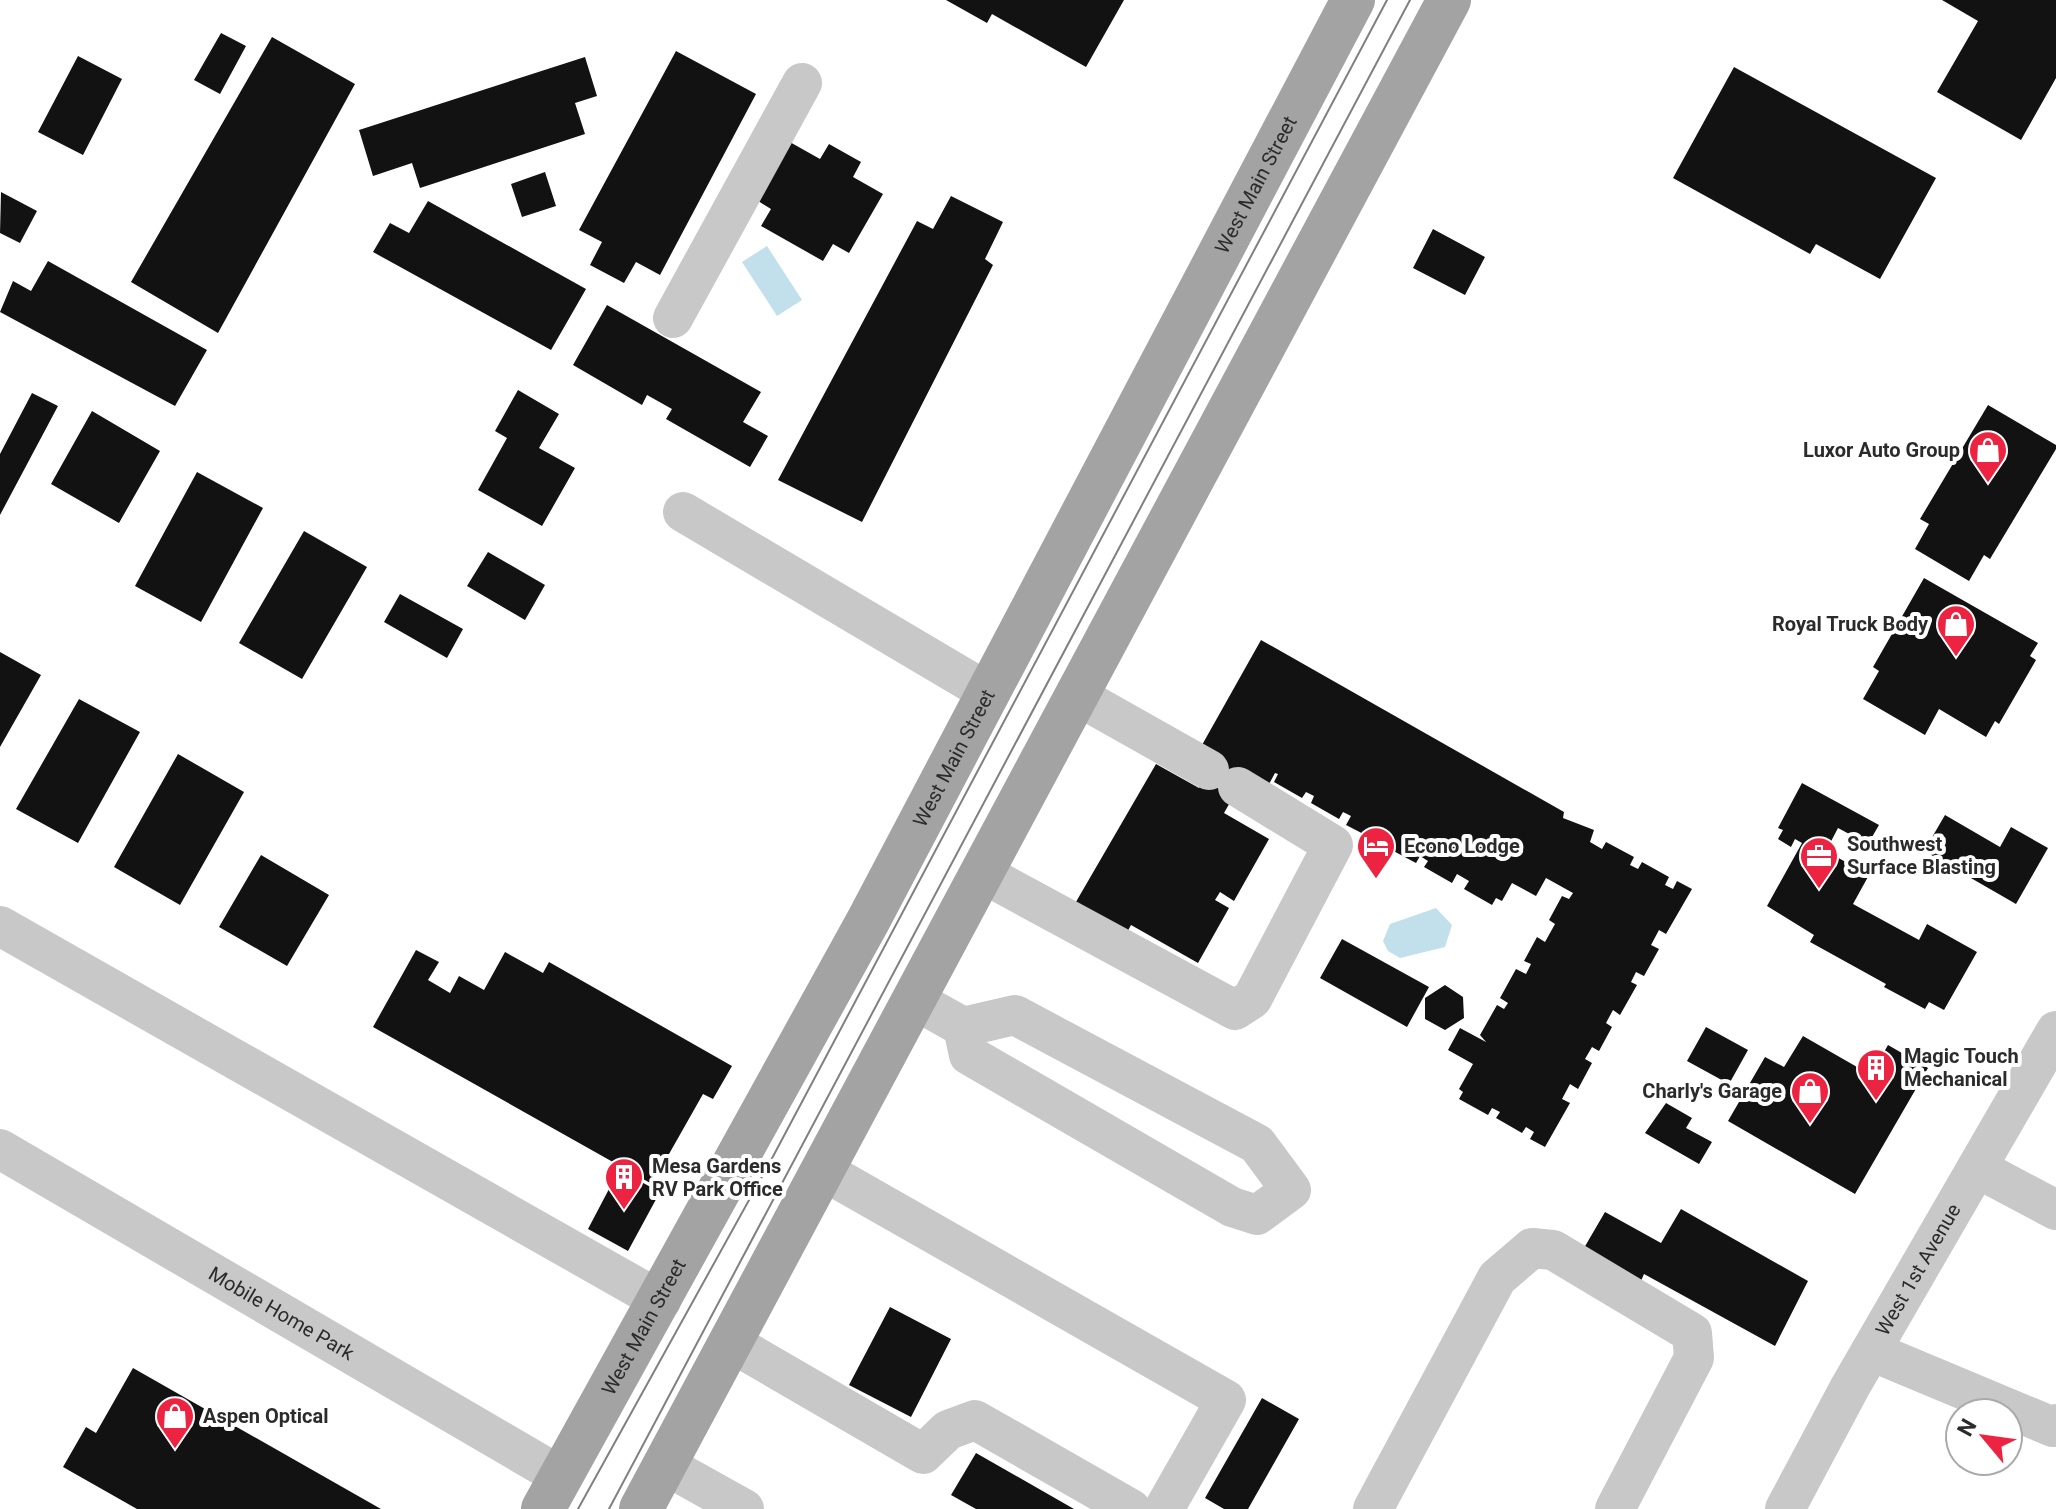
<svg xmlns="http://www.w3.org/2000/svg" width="2056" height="1509" viewBox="0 0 2056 1509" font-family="Roboto,sans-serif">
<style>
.water{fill:#c2dfec}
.building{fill:#121212}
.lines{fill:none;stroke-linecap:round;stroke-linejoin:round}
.minor{stroke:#c8c8c8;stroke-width:40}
.major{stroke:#a3a3a3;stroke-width:44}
.tram{stroke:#808080;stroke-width:2}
.labels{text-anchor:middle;stroke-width:8;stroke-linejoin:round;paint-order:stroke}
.street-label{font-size:20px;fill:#2b2b2b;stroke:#fff}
.poi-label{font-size:20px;font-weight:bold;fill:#2b2b2b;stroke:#fff;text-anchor:start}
</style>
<rect width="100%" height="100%" fill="#fff"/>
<path class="water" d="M767 246 802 300 777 316 742 262Z
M1436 908 1452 925 1445 947 1400 958 1388 951 1383 941 1390 924Z"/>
<path class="building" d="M946 0H1124L1086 67 992 14 987 23Z
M1942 0H2056V78L2021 140 1937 92 1978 21Z
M221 33 246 46 220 94 194 80Z
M272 37 355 84 218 333 131 282Z
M676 51 756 94 660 275 636 262 624 283 590 265 602 242 579 230Z
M78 56 122 79 83 155 38 132Z
M585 57 597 96 575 103 585 134 420 188 412 163 373 176 359 130Z
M1734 67 1936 178 1880 279 1816 244 1810 254 1673 178Z
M788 141 820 159 829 144 861 162 853 177 883 194 849 253 833 244 823 261 761 226 771 209 755 199Z
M545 172 556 206 522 217 511 184Z
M1 192 37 211 20 243 0 233Z
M951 196 1003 222 985 259 993 265 862 522 778 480 917 221 933 229Z
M428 201 586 289 551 350 373 252 390 223 409 233Z
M1433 229 1485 257 1465 295 1413 268Z
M48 261 207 350 175 406 0 312 13 281 31 291Z
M607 305 761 392 743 422 768 436 750 467 666 419 672 409 647 395 642 405 573 365Z
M518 390 559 414 539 448 575 468 542 526 478 490 507 438 495 431Z
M32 393 58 406 0 515V454Z
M1988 405 2056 445V449L1990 559 1984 555 1969 581 1915 549 1929 524 1920 519Z
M92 411 160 451 119 523 51 484Z
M197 472 263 508 201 622 135 586Z
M304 531 367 567 302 679 239 643Z
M488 552 545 585 525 620 467 586Z
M1924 578 2038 643 2030 656 2036 660 1999 724 1995 721 1986 737 1939 709 1925 735 1863 699 1879 671 1873 667Z
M400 594 463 629 447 658 384 622Z
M1261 640 1564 812 1563 818 1594 830 1590 842 1602 849 1606 842 1634 857 1630 865 1638 869 1642 862 1669 877 1665 885 1673 889 1677 881 1692 889 1666 934 1659 930 1651 945 1659 949 1644 976 1636 972 1631 982 1637 985 1620 1015 1613 1010 1606 1023 1612 1027 1599 1051 1592 1047 1585 1059 1592 1063 1578 1089 1570 1084 1562 1099 1570 1103 1545 1147 1530 1139 1534 1132 1526 1127 1522 1133 1496 1118 1500 1112 1492 1108 1488 1115 1459 1099 1463 1092 1459 1089 1473 1064 1448 1050 1460 1028 1486 1042 1480 1035 1497 1005 1504 1009 1508 1003 1500 998 1516 969 1526 974 1531 964 1524 961 1537 937 1545 942 1555 924 1549 920 1562 896 1569 899 1573 893 1546 878 1536 896 1512 883 1502 901 1496 898 1492 905 1464 889 1469 881 1457 874 1452 883 1424 867 1428 861 1420 856 1416 863 1384 846 1389 837 1381 833 1377 841 1346 825 1351 816 1343 812 1339 819 1311 803 1314 796 1306 792 1302 798 1274 782 1278 774 1275 773 1269 784 1248 771 1224 813 1269 839 1234 901 1220 892 1215 900 1229 908 1198 963 1131 925 1125 936 1073 907 1156 764 1199 788 1218 755 1202 745Z
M0 652 41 675 0 747Z
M79 699 140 732 78 843 16 809Z
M178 754 244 792 180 905 114 867Z
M1802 783 1879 825 1868 844 1838 828 1826 851 1869 875 1853 904 1919 940 1927 924 1977 952 1944 1010 1929 1002 1925 1009 1884 987 1886 984 1810 942 1814 935 1767 906 1802 843 1795 839 1791 847 1778 839 1783 830 1778 828Z
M1945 815 2000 847 2011 827 2048 848 2016 904 1924 851Z
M261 855 329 895 287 966 219 927Z
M1342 939 1429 987 1407 1027 1320 978Z
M416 950 439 962 428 980 450 993 459 976 484 990 505 952 543 973 549 962 732 1066 713 1099 703 1094 652 1184 373 1027Z
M1445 985 1463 997 1464 1018 1445 1030 1425 1019V998Z
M1706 1027 1748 1050 1729 1084 1687 1061Z
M1803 1036 1871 1075 1888 1045 1928 1068 1855 1194 1728 1121 1765 1057 1784 1067Z
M1666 1103 1692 1118 1686 1128 1712 1142 1699 1164 1645 1133Z
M619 1170 660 1192 628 1251 588 1229Z
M1681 1209 1808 1281 1775 1346 1644 1274 1641 1281 1584 1248 1605 1212 1661 1243Z
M890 1307 951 1339 911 1417 849 1385Z
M133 1368 381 1509H137L63 1467 86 1427 96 1433Z
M1262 1398 1299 1419 1248 1509H1224L1205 1498Z
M976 1453 1074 1509H976L951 1495Z"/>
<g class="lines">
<g class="minor">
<path d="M673 318 802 83"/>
<path d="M683 512 989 693"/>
<path d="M1076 695 1209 770"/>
<path d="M982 873 1235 1010 1252 999 1333 845 1238 787"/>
<path d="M0 926 661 1301"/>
<path d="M913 999 963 1027 1015 1015 1257 1144 1291 1190 1257 1215 1232 1207 969 1055 963 1027"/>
<path id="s1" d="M0 1149 562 1477"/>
<path d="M1977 1168 2056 1210"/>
<path d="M822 1170 1226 1400 1164 1509"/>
<path d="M730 1342 923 1454 948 1430 975 1420 1131 1509"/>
<path d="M1871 1351 2053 1427 2056 1424"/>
<path d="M665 1465 744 1509"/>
<path d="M1373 1509 1497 1278 1532 1248 1553 1250 1692 1333 1694 1358 1615 1509"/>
<path id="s2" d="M1785 1509 1850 1387 2056 1031"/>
</g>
<g class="major">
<path id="s3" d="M543 1509 868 921 1353 0"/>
<path d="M641 1509 1449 0"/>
</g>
<path class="tram" d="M578 1509 769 1164 1387 0
M609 1509 1410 0"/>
</g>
<defs>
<g id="shop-pin" transform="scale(2)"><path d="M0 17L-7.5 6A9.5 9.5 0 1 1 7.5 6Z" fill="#ec2441" stroke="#fff"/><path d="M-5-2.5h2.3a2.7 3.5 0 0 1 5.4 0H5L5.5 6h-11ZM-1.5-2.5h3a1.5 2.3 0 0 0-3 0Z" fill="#fff"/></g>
<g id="hotel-pin" transform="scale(2)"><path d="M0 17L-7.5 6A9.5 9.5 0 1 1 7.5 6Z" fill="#ec2441" stroke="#fff"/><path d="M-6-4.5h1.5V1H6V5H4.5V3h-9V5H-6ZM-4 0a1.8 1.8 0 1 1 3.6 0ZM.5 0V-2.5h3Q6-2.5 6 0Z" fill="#fff"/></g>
<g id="office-pin" transform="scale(2)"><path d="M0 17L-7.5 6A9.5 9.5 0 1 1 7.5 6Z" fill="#ec2441" stroke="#fff"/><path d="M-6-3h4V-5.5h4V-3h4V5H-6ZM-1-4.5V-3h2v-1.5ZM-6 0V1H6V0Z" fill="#fff"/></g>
<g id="building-pin" transform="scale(2)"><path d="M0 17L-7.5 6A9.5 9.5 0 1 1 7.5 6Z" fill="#ec2441" stroke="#fff"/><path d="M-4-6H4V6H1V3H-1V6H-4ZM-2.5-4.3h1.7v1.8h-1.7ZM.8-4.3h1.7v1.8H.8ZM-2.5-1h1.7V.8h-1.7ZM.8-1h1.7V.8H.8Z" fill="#fff"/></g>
</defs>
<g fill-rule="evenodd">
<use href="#shop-pin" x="1988" y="450"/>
<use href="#shop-pin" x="1956" y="624"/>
<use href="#hotel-pin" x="1376" y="846"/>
<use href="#office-pin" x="1819" y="856"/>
<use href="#building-pin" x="1876" y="1068"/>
<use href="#shop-pin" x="1810" y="1091"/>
<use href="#building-pin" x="624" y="1177"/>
<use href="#shop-pin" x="175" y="1416"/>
</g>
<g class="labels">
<g class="street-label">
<text dy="7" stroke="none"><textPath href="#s3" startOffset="1504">West Main Street</textPath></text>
<text dy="7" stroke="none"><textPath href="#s3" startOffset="856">West Main Street</textPath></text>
<text dy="7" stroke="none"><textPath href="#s2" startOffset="274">West 1st Avenue</textPath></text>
<text dy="7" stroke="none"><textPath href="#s1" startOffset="326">Mobile Home Park</textPath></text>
<text dy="7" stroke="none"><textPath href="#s3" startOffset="208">West Main Street</textPath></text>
</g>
<g class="poi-label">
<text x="1960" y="457" text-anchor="end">Luxor Auto Group</text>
<text x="1928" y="631" text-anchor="end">Royal Truck Body</text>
<text x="1847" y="851">Southwest<tspan x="1847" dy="23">Surface Blasting</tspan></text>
<text x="1404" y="853">Econo Lodge</text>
<text x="1904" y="1063">Magic Touch<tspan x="1904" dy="23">Mechanical</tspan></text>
<text x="1782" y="1098" text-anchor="end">Charly's Garage</text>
<text x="652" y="1173">Mesa Gardens<tspan x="652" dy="23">RV Park Office</tspan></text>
<text x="203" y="1423">Aspen Optical</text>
</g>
</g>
<g transform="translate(1984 1437) rotate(299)"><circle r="38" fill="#ffffff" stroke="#aaaaaa" stroke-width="2"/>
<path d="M0-6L14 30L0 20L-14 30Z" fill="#ec2441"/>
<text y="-12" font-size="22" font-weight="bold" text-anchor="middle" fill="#2b2b2b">N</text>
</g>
</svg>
